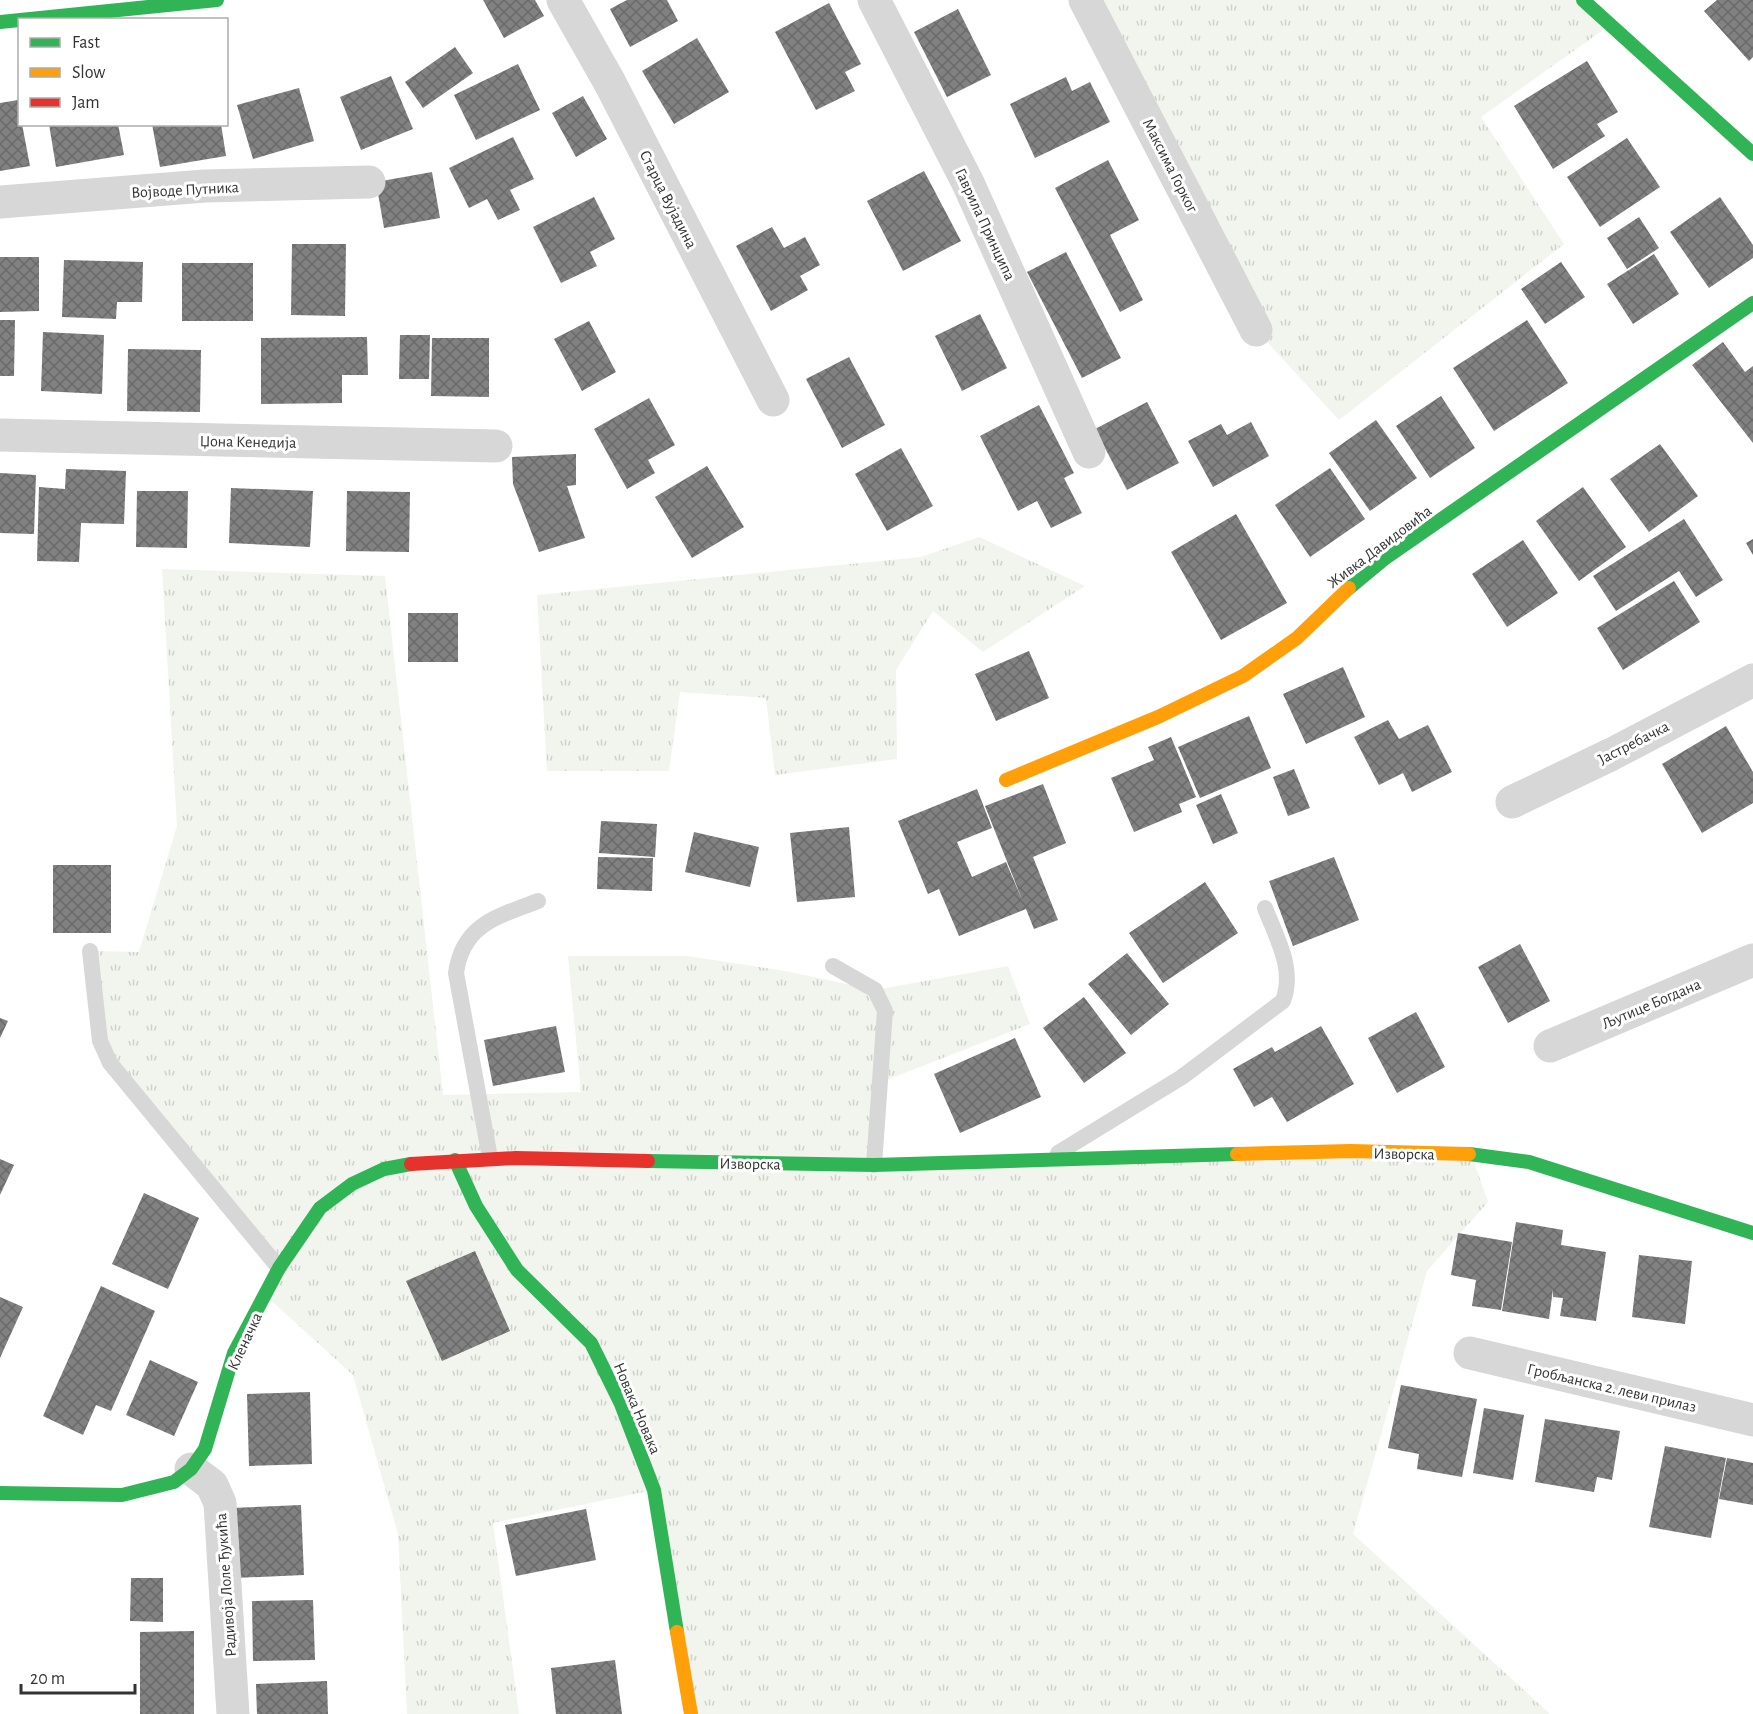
<svg xmlns="http://www.w3.org/2000/svg" width="1753" height="1714" viewBox="0 0 1753 1714" font-family="'Alegreya Sans',sans-serif">
<style>
.grass{fill:url(#grass-tufts)}
.building{fill:url(#building-cross-hatch)}
.lines{fill:none;stroke-linecap:round;stroke-linejoin:round}
.lane{stroke:#d7d7d7;stroke-width:16}
.street{stroke:#d7d7d7;stroke-width:33}
.fast{stroke:#30b455;stroke-width:14}
.slow{stroke:#ff9f0a;stroke-width:14}
.jam{stroke:#e5322d;stroke-width:14}
.labels{text-anchor:middle;stroke-width:6;stroke-linejoin:round;paint-order:stroke}
.street-label{font-size:16px;fill:#333;stroke:#fff}
</style>
<defs>
<pattern id="grass-tufts" width="24" height="20" patternUnits="userSpaceOnUse" patternTransform="scale(1.5)"><rect width="24" height="20" fill="#f1f5ed"/><path d="M3 7l-1-3M5 7V3M7 7l1-3M15 17l-1-3M17 17v-4M19 17l1-3" fill="none" stroke="#cfd2cc"/></pattern>
<pattern id="building-cross-hatch" width="8" height="8" patternUnits="userSpaceOnUse" patternTransform="scale(1.5)"><rect width="8" height="8" fill="#818181"/><path d="M0 0l8 8M0 8l8-8" fill="none" stroke="#6a6a6a"/></pattern>
</defs>
<rect width="100%" height="100%" fill="#fff"/>
<path class="grass" d="M1085 0H1583L1610 25 1481 117 1564 244 1339 420 1256 330Z
M979 537 1085 586 983 652 933 611 896 670 897 759 775 775 766 698 680 692 669 771H547L537 595 921 557Z
M162 569 385 576 443 1095 581 1092 568 956H687L785 971 875 990 1008 966 1030 1024 879 1083 874 1165 1471 1154 1488 1202 1427 1271 1353 1534 1550 1714H690L653 1490 493 1523 519 1714H407L398 1534 353 1375 265 1295 279 1268 110 1063 90 951 139 952 177 826Z"/>
<path class="building" d="M483 0H535L544 16 504 38Z
M627 0H667L678 21 630 47 610 9Z
M1717 0H1753V57L1749 61 1704 11Z
M829 3 861 64 845 72 855 91 816 110 775 32Z
M958 9 991 75 947 97 914 32Z
M697 38 729 92 674 124 642 71Z
M455 47 473 73 423 108 405 82Z
M1587 61 1618 112 1597 124 1605 136 1553 169 1514 106Z
M518 64 540 110 476 140 454 95Z
M391 76 413 129 361 150 340 97Z
M1066 77 1072 91 1090 82 1110 122 1035 158 1010 104Z
M299 88 314 141 253 159 237 105Z
M583 96 607 139 576 157 552 113Z
M18 100 20 124H22L30 166 0 171V103Z
M49 124H118L124 155 56 167Z
M152 124H221L226 156 160 167Z
M513 137 534 179 510 190 520 210 498 220 487 199 469 208 449 168Z
M1627 138 1660 187 1600 227 1567 177Z
M1108 160 1139 220 1110 235 1143 300 1120 312 1055 188Z
M924 171 961 241 903 271 867 201Z
M432 172 440 218 384 228 376 182Z
M594 197 615 239 590 252 597 266 561 283 533 227Z
M1720 197 1753 245V258L1709 288 1670 232Z
M1639 217 1659 248 1627 269 1607 238Z
M772 227 784 248 805 237 820 265 800 276 808 290 771 311 736 246Z
M292 244H346L345 316 291 315Z
M1066 252 1121 358 1082 378 1027 272Z
M1654 254 1679 294 1633 324 1607 284Z
M0 257H39V311L0 312Z
M64 260 143 262 142 302H117L116 319 62 317Z
M1561 262 1585 297 1545 324 1521 289Z
M182 263H253V321H182Z
M980 314 1007 368 962 391 935 336Z
M0 320H15L14 376H0Z
M1527 320 1568 383 1494 431 1453 368Z
M589 321 616 372 582 391 554 339Z
M43 332 104 335 102 394 41 391Z
M400 335H430L429 379H399Z
M367 337 368 375H342V403L261 404V338Z
M432 338H489V397L431 396Z
M1723 342 1745 372 1753 366V443L1692 365Z
M128 349 201 350 200 412 127 411Z
M849 357 885 425 842 448 806 379Z
M1441 396 1475 448 1430 478 1396 426Z
M649 398 675 445 648 460 655 473 627 489 594 429Z
M1147 402 1179 463 1127 490 1095 429Z
M1039 405 1074 473 1064 478 1082 513 1051 528 1037 501 1018 511 980 436Z
M1376 420 1417 478 1370 511 1329 453Z
M1251 422 1269 456 1213 487 1188 441 1221 424 1227 435Z
M1660 444 1698 496 1649 532 1610 479Z
M901 448 933 506 887 531 855 474Z
M576 454V485L567 486 585 538 539 552 513 484 512 457Z
M707 466 744 527 692 558 655 497Z
M1330 468 1365 519 1310 557 1275 505Z
M66 469 126 471 124 524 81 523 79 562 37 561 39 487 65 489Z
M0 473 36 475 34 534 0 533Z
M1583 487 1626 547 1579 581 1536 521Z
M231 488 313 491 310 547 229 543Z
M137 491H188L187 548 136 547Z
M347 491 410 492 409 552 346 551Z
M1236 514 1287 603 1221 640 1171 552Z
M1684 519 1723 580 1696 597 1679 571 1616 611 1593 576Z
M1753 539V555L1746 543Z
M1523 540 1558 593 1507 627 1472 574Z
M1674 581 1700 622 1623 670 1597 628Z
M408 613H458V662H408Z
M1029 651 1049 698 996 721 975 674Z
M1343 667 1365 717 1306 744 1283 694Z
M1249 716 1271 768 1200 798 1178 747Z
M1388 720 1399 739 1428 725 1452 772 1412 792 1403 773 1379 785 1354 737Z
M1726 726 1753 772V803L1702 833 1662 764Z
M1171 737 1196 797 1179 804 1182 812 1134 832 1111 778 1154 760 1148 747Z
M1294 769 1310 808 1288 816 1273 777Z
M1043 784 1066 843 1033 857 1058 920 1034 929 1026 909 959 936 939 889 928 894 898 821 977 789 992 828 957 842 972 877 1006 862 1023 902 985 806Z
M1221 794 1238 833 1213 844 1196 805Z
M601 821 657 824 655 857 599 853Z
M849 827 855 897 797 902 790 833Z
M694 832 759 847 750 887 685 872Z
M598 857 653 858 652 891 597 889Z
M1334 857 1359 920 1293 946 1269 881Z
M53 865H111V933H53Z
M1205 882 1238 933 1163 983 1129 933Z
M1520 944 1550 1001 1508 1023 1478 967Z
M1127 953 1169 1004 1131 1035 1088 984Z
M1084 997 1126 1053 1084 1083 1043 1028Z
M1416 1012 1445 1067 1397 1093 1368 1038Z
M0 1018 8 1021 0 1038Z
M556 1026 565 1072 493 1086 484 1040Z
M1321 1026 1354 1084 1287 1122 1272 1097 1254 1107 1233 1069 1272 1047 1275 1052Z
M1015 1038 1041 1097 960 1133 934 1074Z
M0 1159 14 1165 0 1195Z
M144 1193 199 1218 168 1289 112 1264Z
M1516 1222 1563 1230 1561 1245 1606 1252 1596 1321 1560 1316 1563 1298 1553 1297V1289L1549 1319 1502 1311Z
M1458 1233 1512 1242 1501 1310 1472 1306 1476 1280 1451 1275Z
M475 1251 510 1331 442 1361 406 1281Z
M1639 1255 1692 1261 1685 1324 1632 1317Z
M101 1286 155 1311 111 1411 96 1405 83 1435 43 1416Z
M0 1297 23 1307 0 1358Z
M150 1360 198 1382 174 1436 126 1415Z
M1401 1385 1477 1399 1462 1477 1417 1469 1419 1454 1388 1448Z
M310 1392 312 1464 249 1466 247 1394Z
M1484 1408 1524 1415 1513 1480 1473 1473Z
M1545 1419 1620 1431 1612 1480 1597 1477 1594 1492 1535 1482Z
M1665 1446 1726 1458 1711 1538 1649 1527Z
M1727 1458 1753 1463V1505L1719 1499Z
M301 1505 304 1575 234 1578 230 1508Z
M586 1509 596 1560 516 1576 505 1525Z
M131 1578H163V1622L130 1621Z
M313 1600 315 1660 253 1661 252 1601Z
M194 1631V1714H140V1632Z
M615 1660 622 1714H556L551 1668Z
M327 1681 328 1714H257L256 1684Z"/>
<g class="lines">
<path class="lane" d="M90 951 100 1041 110 1063 279 1268
M833 966 875 990 885 1011 874 1165
M1058 1153 1182 1077 1283 1001C1295 969 1277 939 1265 908
M490 1158 456 973C463 924 497 917 538 901"/>
<path class="street" d="M563 0 610 83 773 400
M874 0 968 183 1089 452
M1085 0 1256 330
M0 202 205 186 369 182
M0 435 496 446
M1512 802 1612 754 1753 680
M1550 1046 1753 960
M1470 1353 1753 1420
M191 1469 212 1485 220 1503 233 1714"/>
<path class="fast" d="M1583 0 1753 154
M0 22 217 0
M1349 588 1384 559 1753 303
M1469 1154 1529 1162 1753 1233
M455 1160 476 1206 517 1270 591 1343 621 1404 654 1490 677 1632
M648 1161 874 1165 1237 1154
M0 1493 122 1495 174 1482 191 1469 205 1449 234 1353 279 1268 320 1208 352 1184 384 1169 411 1164"/>
<path class="slow" d="M1006 780 1158 717 1243 676 1297 638 1349 588
M1237 1154 1350 1151 1469 1154
M677 1632 691 1714"/>
<path class="jam" d="M411 1164 516 1158 648 1161"/>
</g>
<g class="labels">
<g class="street-label">
<text transform="translate(1171 165) rotate(63)" y="6">Максима Горког</text>
<text transform="translate(185 189) rotate(-3)" y="6">Војводе Путника</text>
<text transform="translate(669 199) rotate(63)" y="6">Старца Вујадина</text>
<text transform="translate(986 224) rotate(65)" y="6">Гаврила Принципа</text>
<text transform="translate(248 441) rotate(1)" y="6">Џона Кенедија</text>
<text transform="translate(1379 546) rotate(-37)" y="6">Живка Давидовића</text>
<text transform="translate(1633 742) rotate(-27)" y="6">Јастребачка</text>
<text transform="translate(1651 1003) rotate(-23)" y="6">Љутице Богдана</text>
<text transform="translate(1404 1153) rotate(1)" y="6">Изворска</text>
<text transform="translate(750 1163) rotate(1)" y="6">Изворска</text>
<text transform="translate(244 1341) rotate(-65)" y="6">Кленачка</text>
<text transform="translate(1612 1387) rotate(13)" y="6">Гробљанска 2. леви прилаз</text>
<text transform="translate(638 1408) rotate(67)" y="6">Новака Новака</text>
<text transform="translate(225 1585) rotate(-94)" y="6">Радивоја Лоле Ђукића</text>
</g>
</g>
<rect x="18" y="18" width="210" height="108" fill="#ffffff" stroke="#adadad" stroke-width="1.5"/>
<rect x="30" y="38" width="30" height="9" fill="#30b455" stroke="#adadad" stroke-width="1.5"/>
<text x="72" y="48" font-size="18" fill="#333333">Fast</text>
<rect x="30" y="68" width="30" height="9" fill="#ff9f0a" stroke="#adadad" stroke-width="1.5"/>
<text x="72" y="78" font-size="18" fill="#333333">Slow</text>
<rect x="30" y="98" width="30" height="9" fill="#e5322d" stroke="#adadad" stroke-width="1.5"/>
<text x="72" y="108" font-size="18" fill="#333333">Jam</text>
<path d="M21 1684v9h114v-9" fill="none" stroke="#333333" stroke-width="3"/>
<text x="30" y="1684" font-size="18" fill="#333333" stroke="#ffffff" stroke-width="4.5" paint-order="stroke">20 m</text>
</svg>
